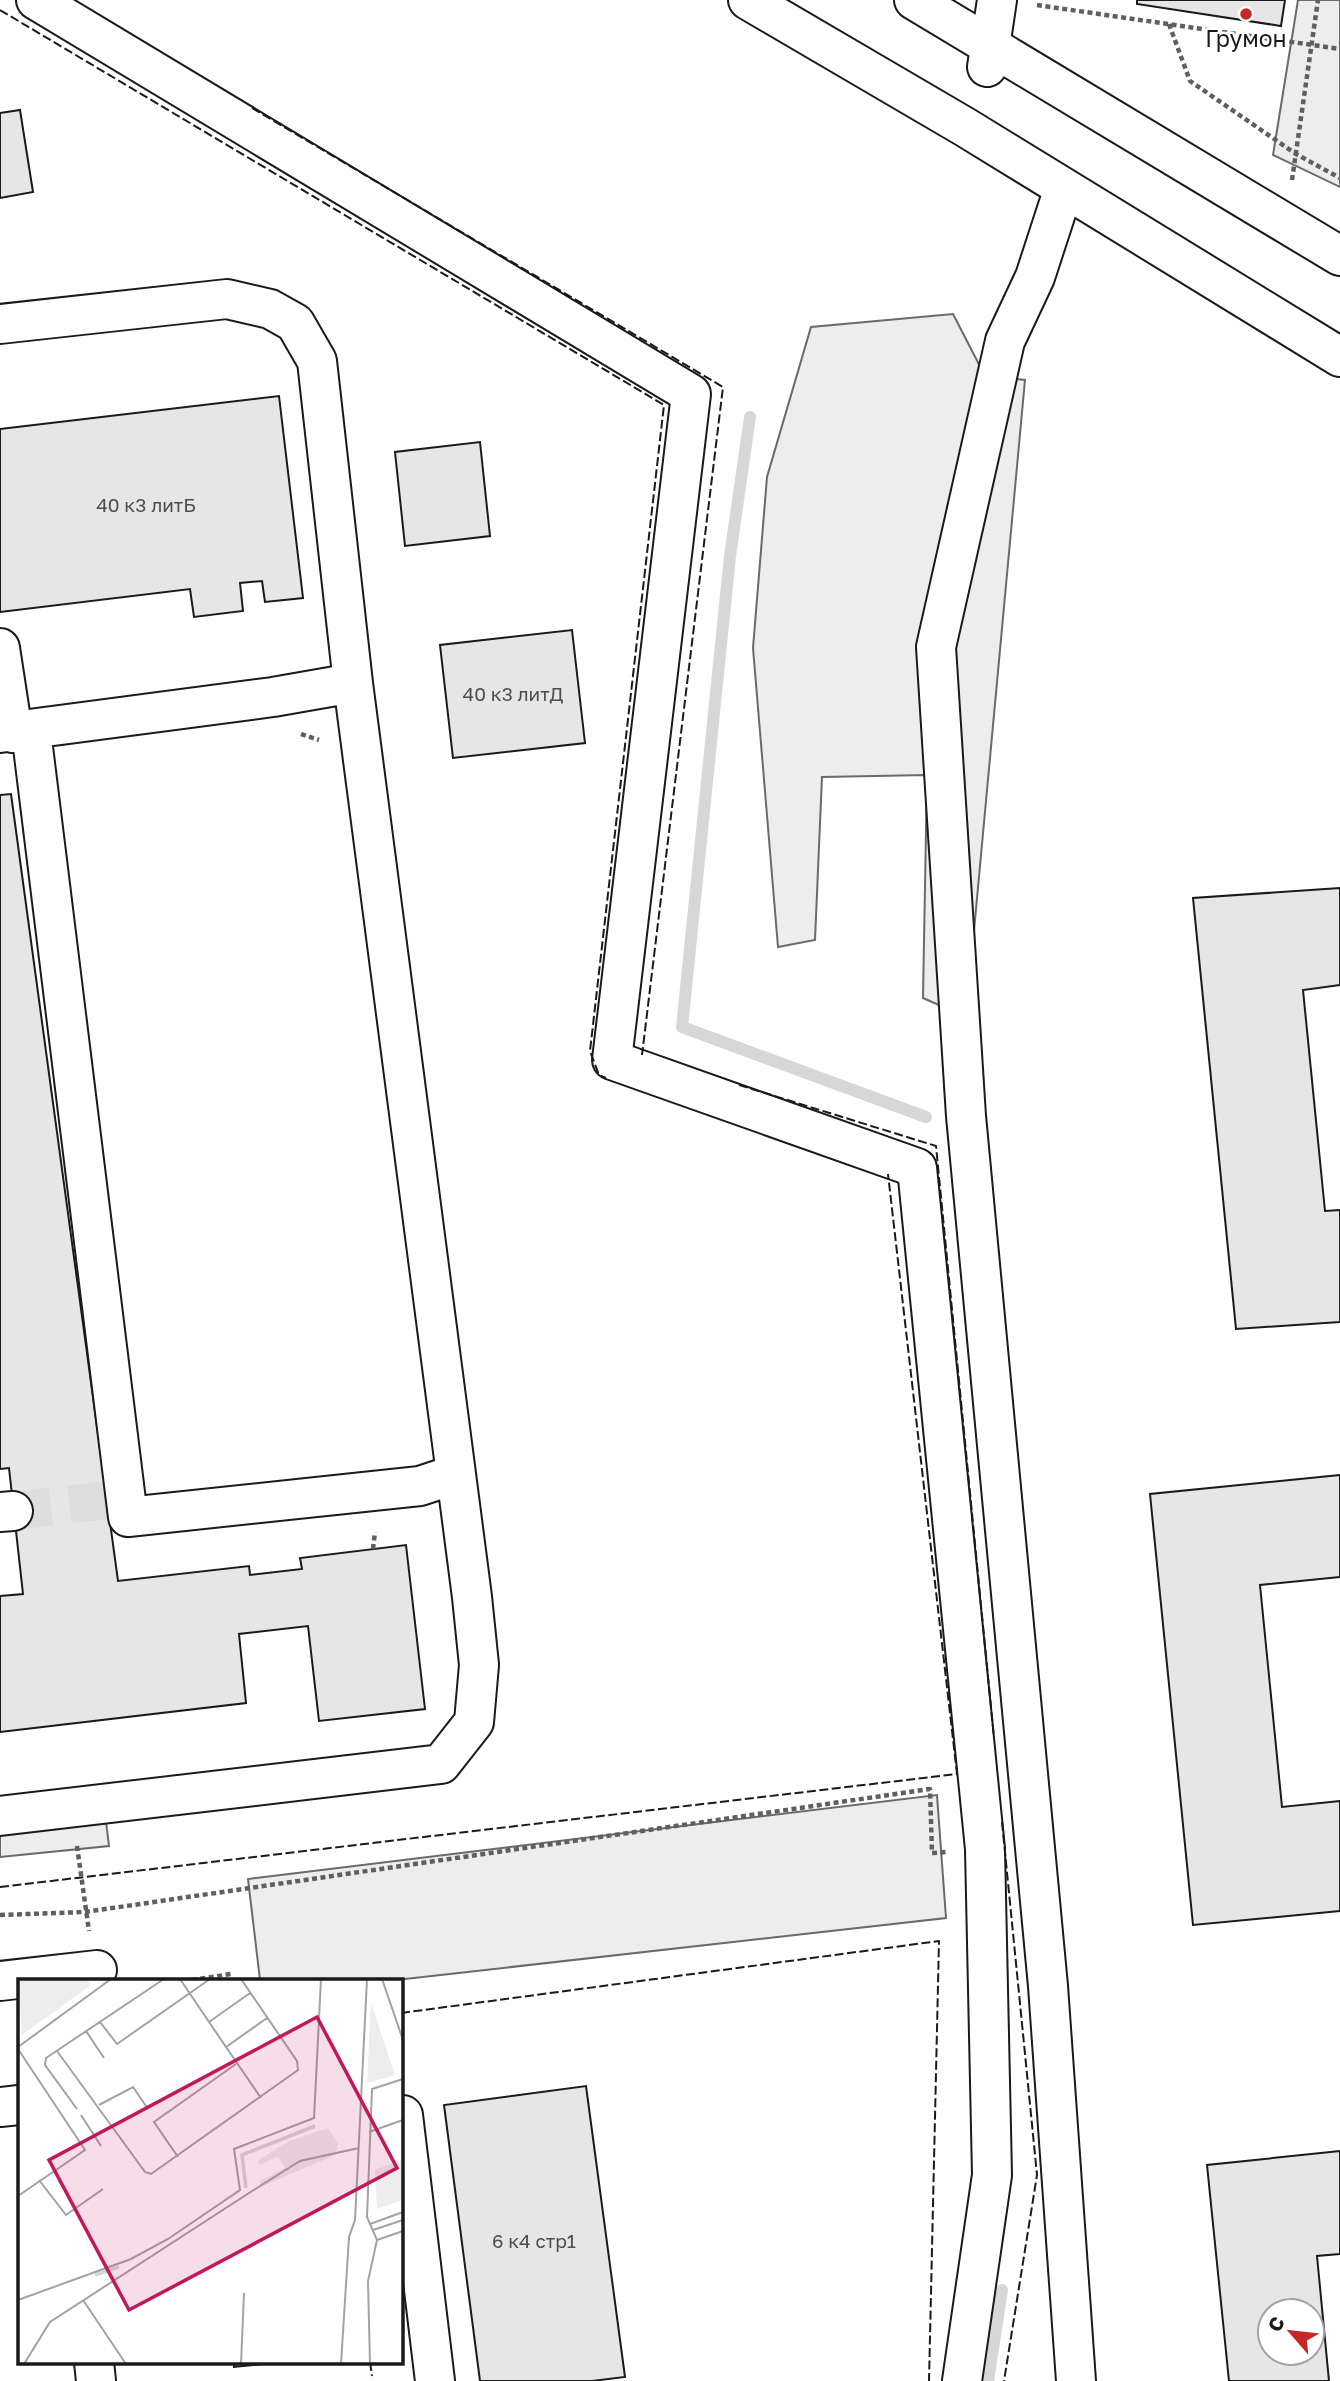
<svg xmlns="http://www.w3.org/2000/svg" width="1340" height="2381" viewBox="0 0 1340 2381" font-family="'Golos Text',sans-serif">
<style>
.built{fill:#ededed;stroke:#6a6a6a;stroke-width:2}
.lines{fill:none;stroke-linecap:round;stroke-linejoin:round}
.stream{stroke:#d7d7d7;stroke-width:12}
.building{fill:#e6e6e6;stroke:#1a1a1a;stroke-width:2;fill-rule:evenodd}
.minor-tunnel{stroke:#ddd;stroke-width:38;stroke-dasharray:38 19;stroke-linecap:butt}
.minor-casing{stroke:#1a1a1a;stroke-width:42}
.path{stroke:#5f5f5f;stroke-width:4.5;stroke-dasharray:5 3.5;stroke-linecap:butt}
.minor{stroke:#fff;stroke-width:38}
.fence{stroke:#1a1a1a;stroke-width:2;stroke-dasharray:9 3.5;stroke-linecap:butt}
.poi-dot{fill:#c62828;stroke:#fff;stroke-width:2.5}
.labels{text-anchor:middle;stroke-width:5;stroke-linejoin:round;paint-order:stroke}
.number-label{font-size:19px;fill:#4d4d4d}
.poi-label{font-size:23px;fill:#1a1a1a;stroke:#fff}
.inset-river{fill:none;stroke:#d7d7d7;stroke-width:3.5}
.inset-road{fill:none;stroke:#a3a3a3;stroke-width:2}
.view{fill:#c2185b;fill-opacity:0.15;stroke:#c2185b;stroke-width:3.5}
.inset-edge{fill:none;stroke:#1a1a1a;stroke-width:3.5}
</style>
<rect width="100%" height="100%" fill="#fff"/>
<path class="built" d="M1298 0H1340V187L1273 155Z
M953 314 985 376 1025 380 966 1017 923 998 927 775 822 777 815 940 778 947 753 648 767 477 811 327Z
M937 1795 946 1918 396 1980H260L248 1879Z
M104 1805 109 1846 0 1857V1815Z"/>
<g class="lines">
<path class="stream" d="M750 417 730 556 682 1027 926 1117
M988 2381 1002 2290"/>
</g>
<path class="building" d="M1137 0H1285L1281 26 1137 4Z
M20 110 33 192 0 198V113Z
M279 396 303 598 265 602 262 581 240 583 243 611 194 617 190 589 0 612V429Z
M480 442 490 536 405 546 395 452Z
M572 630 585 743 453 758 440 645Z
M11 794 118 1581 249 1566 250 1575 302 1569 300 1558 406 1545 425 1709 319 1721 308 1626 239 1634 246 1703 0 1732V1596L23 1594 9 1468 0 1469V795Z
M1340 888V985L1303 990 1325 1211 1340 1210V1322L1236 1329 1193 898Z
M1340 1475V1577L1260 1585 1282 1807 1340 1801V1911L1193 1925 1150 1494Z
M586 2086 625 2377 592 2381H480L444 2105Z
M1340 2151V2254L1317 2256 1329 2381H1229L1207 2165ZM1270 2311H1312V2353H1270Z
M234 2362H282L234 2367Z"/>
<g class="lines">
<path class="minor-tunnel" d="M13 1511 108 1500"/>
<g class="minor-casing">
<path id="minor" d="M36 0 691 394 612 1060 917 1168 985 1849 992 2175 962 2381
M748 0 965 127 1340 357
M914 0 1340 256
M987 67 997 0
M1064 188 1035 277 1005 341 936 647 966 1116 1048 1986 1076 2381
M0 324 227 299 270 309 295 323 317 361 353 683 472 1597 479 1665 474 1722 441 1764 0 1816
M0 648 13 733
M31 731 128 1517 420 1486 456 1474
M0 733 273 697 353 683
M0 1512 13 1511
M0 1981 97 1970
M0 2107 19 2105
M403 2115 435 2381
M94 2362 96 2381"/>
</g>
<path class="path" d="M1037 5 1340 49
M1169 24 1190 81 1296 154 1340 178
M1292 180 1318 0
M301 734 319 740
M373 1549 375 1532
M77 1846 89 1931
M0 1915 85 1912 930 1789 932 1853 947 1852
M192 1980 231 1974"/>
<use href="#minor" class="minor"/>
<path class="fence" d="M0 10 664 405 590 1051 599 1075 606 1078
M252 108 723 387 642 1055
M739 1085 936 1146 994 1738
M1002 1822 1037 2175 1004 2381
M0 1887 957 1774 888 1174
M401 2013 939 1941 929 2381
M370 2362 372 2376"/>
</g>
<circle class="poi-dot" cx="1246" cy="14" r="7"/>
<g class="labels">
<g class="number-label">
<text x="146" y="512">40 к3 литБ</text>
<text x="513" y="701">40 к3 литД</text>
<text x="534" y="2248">6 к4 стр1</text>
</g>
<g class="poi-label">
<text x="1246" y="47">Грумон</text>
</g>
</g>
<g transform="translate(18 1979)">
<rect width="385" height="385" fill="#fff"/>
<path d="M0 0H68L73 6 4 56ZM353 24 377 96 349 104ZM310 149 320 164 317 176 242 208V202L267 189 260 177 242 186 239 182 271 162ZM385 181V221L359 230 357 191Z" fill="#ededed"/>
<path class="inset-river" d="M228 209 224 176 297 147M77 296 101 288"/>
<path class="inset-road" d="M162 0 208 68 249 39M364 0 385 61M82 43 99 65 192 0M191 43 232 14M68 52 86 79M0 68 93 0M208 68 243 119M0 70 67 171 0 217M39 72 127 193 133 195 280 91 279 82 223 0M81 126 115 108 130 130M59 130 27 86 28 79 146 0M63 136 83 167M351 153 385 141M160 178 136 143 218 85M21 201 48 236 85 210M352 245 385 233M355 251 385 241M359 261 385 252M0 321 113 280 150 260 222 211 216 170 296 139 303 0M65 321 108 385M6 385 32 343 231 214 282 182 341 169M223 385 226 314M323 385 331 258 337 241 349 0M352 385 350 302 359 261 349 238 354 110 385 100"/>
<path class="view" d="M299 38 379 189 111 331 31 181Z"/>
<rect width="385" height="385" class="inset-edge"/>
</g>
<g transform="translate(1291 2332) rotate(298)"><circle r="33" fill="#ffffff" stroke="#a3a3a3" stroke-width="2"/>
<path d="M0-5L12 26L0 18L-12 26Z" fill="#c62828"/>
<text y="-10" font-size="19" font-weight="bold" text-anchor="middle" fill="#1a1a1a">С</text>
</g>
</svg>
